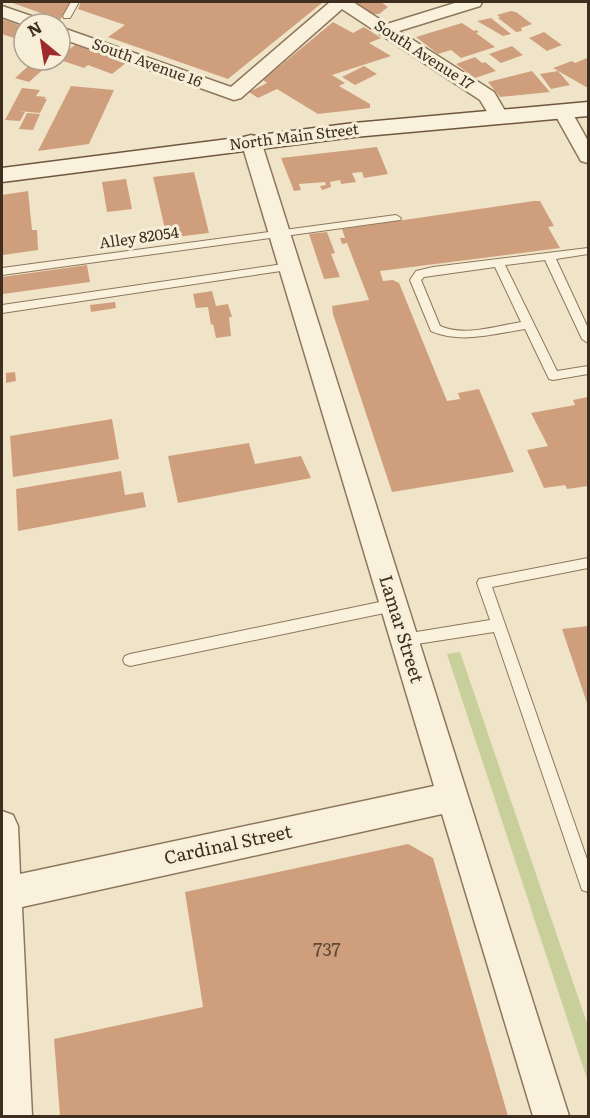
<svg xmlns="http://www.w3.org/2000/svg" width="590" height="1118" viewBox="0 0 590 1118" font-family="Literata,serif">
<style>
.green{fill:#c9cf9b}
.building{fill:#cf9f7d}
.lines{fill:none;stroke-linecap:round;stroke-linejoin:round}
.service-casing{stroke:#8d765c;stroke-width:2}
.minor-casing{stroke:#8d765c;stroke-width:3}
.secondary-casing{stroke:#6f573f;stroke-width:3}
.service{fill:#faf1dc;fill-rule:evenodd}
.minor{fill:#faf1dc;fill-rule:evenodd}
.secondary{fill:#faf1dc;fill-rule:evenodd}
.labels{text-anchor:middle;stroke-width:6;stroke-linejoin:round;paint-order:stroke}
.far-street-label{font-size:15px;fill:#3d2e20;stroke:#f7eed8}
.street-label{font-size:18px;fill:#3d2e20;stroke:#f7eed8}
.near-number-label{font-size:18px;fill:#624a37}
</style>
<rect width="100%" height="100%" fill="#f0e4c8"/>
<path class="green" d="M460 652 588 1026V1082L447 654Z"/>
<path class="building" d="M10 2H70L60 20Z
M81 2H318L322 3 228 79 108 37 125 25 78 9Z
M363 2H381L388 7 379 14H372L356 4Z
M511 11 516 12 532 24 521 28 522 31 516 32 498 18 500 17 497 15Z
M491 18 511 34 503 36 477 21Z
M2 19 24 27V38L20 40 2 34Z
M333 22 353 33 364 27 381 38 369 43 391 56 332 75 345 83 339 86 370 104V108L318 114 277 89 258 98 249 92 267 83 263 80Z
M462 23 474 31 476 30 479 32 476 33 495 47 461 58 451 50 438 54 416 37Z
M544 32 562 45 547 51 529 38Z
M75 45 126 63 112 74 88 65 84 68 60 60V56Z
M512 46 523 55 501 63 489 54Z
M475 57 482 63 485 62 496 71 475 78 456 64Z
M587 58 588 88 553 68 572 61 575 63Z
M34 61 48 65 29 82 15 78Z
M364 66 377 74 355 85 342 77Z
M532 71 550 92 500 97 488 82Z
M558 71 570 85 551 89 540 74Z
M71 86 114 90 89 144 38 151Z
M22 88 40 90 36 96 46 97 44 99H47L40 113 18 111 25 112 20 121 5 120Z
M27 113 40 114 33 130 19 129Z
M377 147 388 174 364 178 362 172 352 173 356 182 341 184 340 180 330 182 331 187 322 190 320 186 326 185 325 182 299 184 301 190 294 191 281 158Z
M194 172 209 233 167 238 153 177Z
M126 179 132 209 107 212 102 182Z
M28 191 32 230H37L38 250 3 255 2 195Z
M534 201H540L554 226 548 227 560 248 380 271 383 281 393 280 399 283 447 401 460 399 458 393 479 389 514 472 392 492 333 314 332 306 369 300 347 243 342 244 340 238H345L342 229Z
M327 232 335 253 331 254 340 277 324 279 309 234Z
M87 265 90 282 3 294 2 277Z
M212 291 216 306 228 304 232 317H229L231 336 216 338 213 324 211 325 208 307 196 308 193 294Z
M115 302 116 308 91 312 90 305Z
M15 372 16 381 6 383V373Z
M588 397V486L567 489 565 485 544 488 527 450 548 446 531 413 575 405 573 400Z
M112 419 119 459 13 477 10 436Z
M249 443 255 464 301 456 311 478 178 503 168 456Z
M121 471 125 495 143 492 146 507 18 531 16 489Z
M588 626V706L562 629Z
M408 844 433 858 508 1116H60L54 1039 203 1007 185 892Z"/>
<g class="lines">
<g class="service-casing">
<path id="service" d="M71 2H79L70 18H64L63 16Z
M396 215 401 218 400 220 2 275V268Z
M588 248V254L556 259 588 328V343L582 339 545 260 505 265 557 371 588 366V374L553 380 549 379 525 329C493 334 461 344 431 331L410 280 416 271 433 267ZM495 267 521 322C496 326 465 337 440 326L421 280 424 277Z
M290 263 295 267 294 269 2 313V305Z
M588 558V568L492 587 588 862V892L582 890 580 884 494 632 404 646 399 644 397 640 399 636 404 634 490 620 477 583 479 579Z
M394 599 399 601 401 605 399 609 394 611 130 666 125 664 123 660 125 656 130 654Z"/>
</g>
<g class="minor-casing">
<path id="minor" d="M330 2H353L387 24 458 2H482L480 6 399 31 494 92 508 116 506 120H492L480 100 342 9 241 98 234 100 60 38V27L231 87Z
M2 6 43 20 46 24 24 25 2 17Z
M562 105 569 107 588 141V163L581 161 553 111 555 107Z
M251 135 258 137 261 141 569 1116H533L442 814 22 907 32 1116H2V811L13 815 18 826 20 874 434 786 241 141 244 137Z"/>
</g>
<g class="secondary-casing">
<path id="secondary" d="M588 102V116L354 137 2 182V168L354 123Z"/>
</g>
<use href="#service" class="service"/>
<use href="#minor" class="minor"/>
<use href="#secondary" class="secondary"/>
</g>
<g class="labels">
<g class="far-street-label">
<text transform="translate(424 55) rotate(33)" y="5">South Avenue 17</text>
<text transform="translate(147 63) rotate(20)" y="5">South Avenue 16</text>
<text transform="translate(294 137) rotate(-7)" y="5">North Main Street</text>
<text transform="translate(139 238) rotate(-8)" y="5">Alley 82054</text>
</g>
<g class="street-label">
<text transform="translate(401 629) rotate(73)" y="6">Lamar Street</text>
<text transform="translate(228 845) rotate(-12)" y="6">Cardinal Street</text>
</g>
<g class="near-number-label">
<text x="327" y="956">737</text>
</g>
</g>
<rect width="590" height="1118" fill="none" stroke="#3d2e20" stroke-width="6"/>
<g transform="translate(42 42) rotate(330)"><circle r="28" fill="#f7eed8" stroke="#ada18e" stroke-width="1.5"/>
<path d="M0-4.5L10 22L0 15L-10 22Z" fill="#9e2a2b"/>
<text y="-9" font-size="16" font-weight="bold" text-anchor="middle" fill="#3d2e20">N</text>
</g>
</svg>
